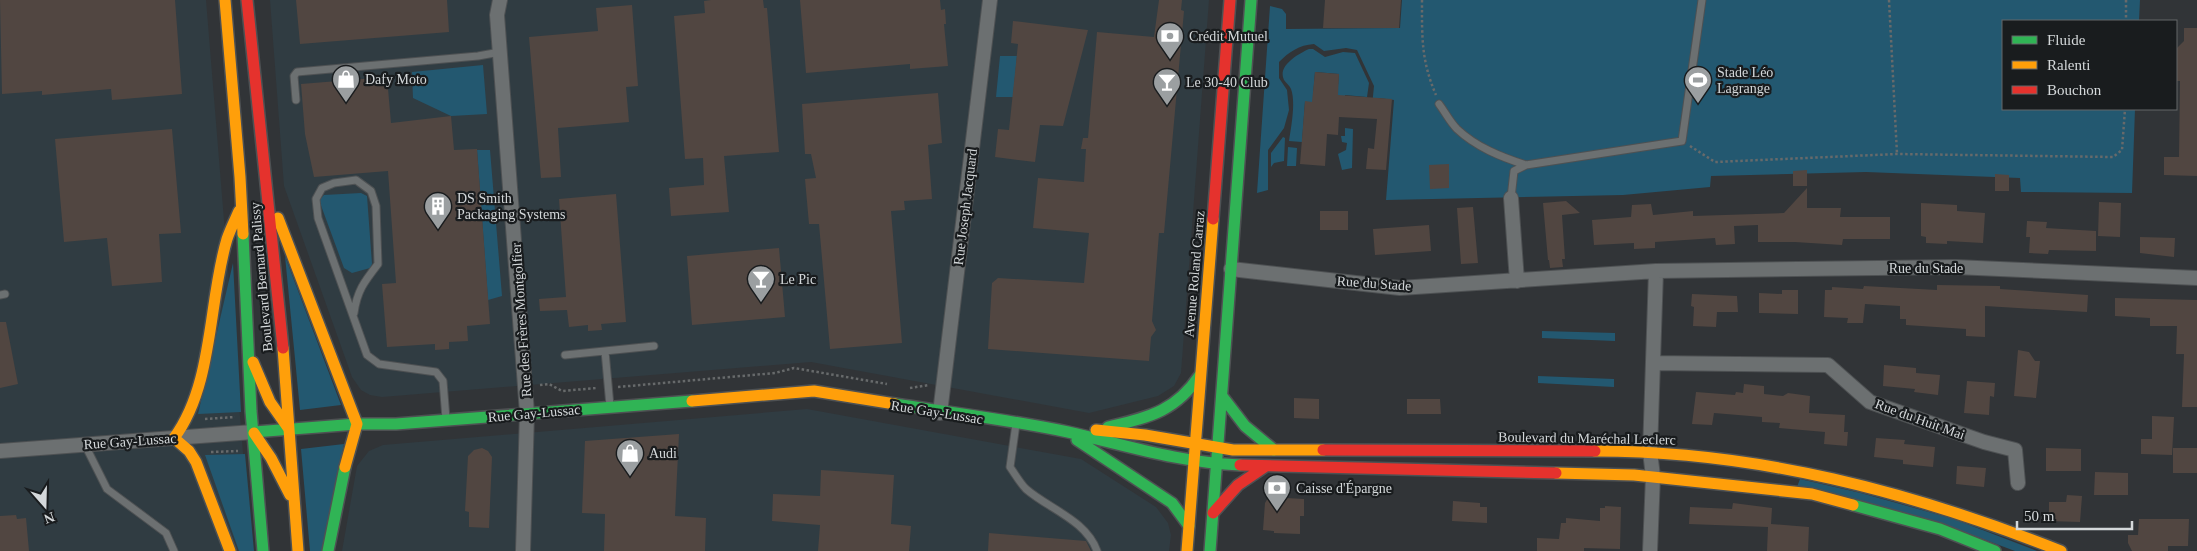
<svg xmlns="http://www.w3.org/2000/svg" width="2197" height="551" viewBox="0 0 2197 551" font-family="Georgia,serif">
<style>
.built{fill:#303c42}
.green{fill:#235870}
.building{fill:#514641}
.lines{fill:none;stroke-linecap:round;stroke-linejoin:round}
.lane-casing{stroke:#4e5153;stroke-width:9}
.street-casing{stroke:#4e5153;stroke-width:16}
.fast-casing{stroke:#4e5153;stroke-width:14}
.slow-casing{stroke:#4e5153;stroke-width:14}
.jam-casing{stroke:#4e5153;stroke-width:14}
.path{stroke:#676a6b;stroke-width:2.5;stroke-dasharray:2.5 2.5;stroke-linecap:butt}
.lane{stroke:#6c7071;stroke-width:7}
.street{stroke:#6c7071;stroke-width:14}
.fast{stroke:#30b455;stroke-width:11}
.slow{stroke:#ff9f0a;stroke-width:11}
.jam{stroke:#e5322d;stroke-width:11}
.labels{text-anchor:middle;stroke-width:4.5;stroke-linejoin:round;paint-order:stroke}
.poi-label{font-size:14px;fill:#d4d8da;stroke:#191c1e;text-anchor:start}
.street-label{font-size:14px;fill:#d4d8da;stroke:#191c1e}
</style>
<rect width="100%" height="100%" fill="#313437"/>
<path class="built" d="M0 0H206L251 551H0Z
M270 0H1209L1181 373 1174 386 1158 396 1089 413 811 362 382 397 370 395 361 390 352 377 284 186Z
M807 409 1081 459 1156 507 1168 523 1171 535 1169 551H342L357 466 369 451 383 445Z"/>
<path class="green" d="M1402 0H2140L2139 21H2003V109H2135L2132 193 2021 192 2020 178 1866 172 1711 176 1710 187 1623 195 1386 200 1394 100 1379 98 1378 107 1372 106 1374 86 1357 50 1346 48 1324 51 1314 44C1299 45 1289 52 1279 62V78L1287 90 1289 110 1284 128 1268 150V190L1257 193 1270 6 1282 9 1286 14V29L1400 28Z
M1309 49H1313L1325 57 1343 52 1355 53 1369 83 1367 97 1345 95V98H1337L1339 74 1315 72 1313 96 1324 103 1305 102 1302 142 1289 141C1291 128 1296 102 1291 89 1290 86 1286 83 1284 80 1277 66 1298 54 1309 49Z
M1000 56H1017L1013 97H996Z
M483 65 487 114 451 116 413 98 412 72Z
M1345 128 1353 129 1352 168 1342 170 1338 154 1346 150 1347 143 1342 142 1341 136H1345Z
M1283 137 1285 138 1284 161 1274 163 1271 167V153Z
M1288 147 1297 148 1296 166H1287Z
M477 150H490L502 296 488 300Z
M361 193 367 196 372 264 370 268 352 273 344 268 319 200 324 195Z
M285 256 341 405 300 410Z
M233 263 241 412 198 414Z
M1542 331 1615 333V341L1542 338Z
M1538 376 1614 379V387L1538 383Z
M344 444 322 551H310L301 449Z
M245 454 254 551H239L205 455Z
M1800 479 1861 493 1954 519 2037 551H2015L1948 526 1797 487Z"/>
<path class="building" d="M0 0H175L182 94 112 100 111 89 42 95V91L2 94Z
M296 0H447L449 32 300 44Z
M711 0H763L764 8H767L779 152 724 156 729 212 671 216 669 188 704 185 703 158 685 159 674 16 705 13 704 1Z
M800 0H940L941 10 945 9 946 24H944L948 66 910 69V64L806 73Z
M1159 0H1182L1181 10 1184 11 1164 233H1159L1152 321 1156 330 1151 337 1149 361 988 349 992 283 998 278 1084 283 1089 233 1033 228 1038 178 1084 182 1086 149H1081L1083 138H1088L1097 32 1154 37Z
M1325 0H1401L1399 28H1323Z
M632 5 638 86 626 87 629 122 558 128 561 177 541 178 529 37 598 31 596 8Z
M1013 21 1088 30 1063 126 1040 125 1035 162 995 157 998 129 1009 130 1018 44 1011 43Z
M2184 28H2197V176L2164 175V157H2179L2180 81H2176V49L2184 41Z
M1315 72 1339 74 1338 95 1392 99 1386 170 1366 169 1368 148 1374 149 1377 119 1339 117 1338 135 1327 134 1325 166 1300 164 1305 101 1312 102Z
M387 77 391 123 451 116 454 150 477 149 490 324 467 326 468 341 449 342V349L435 350V344L387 347 382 284 396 283 388 171 314 177 305 134 301 84Z
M938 93 942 143 928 145 932 199 904 201 905 210 891 211 902 343 830 349 819 224H809L805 179 816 178 811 154H805L802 104Z
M172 129 181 233 159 234 162 282 112 286 107 238 64 242 55 139Z
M1449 164V188L1430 189 1429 165Z
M1807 170V186H1793V171Z
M1995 174 2009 175V191H1995Z
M1807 188V208H1841L1840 217H1890V239H1843L1842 245 1795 242H1758V225L1734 226 1735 244 1716 245 1715 238 1655 242V248L1634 249V243L1594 245 1592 220 1631 217 1632 205 1651 204 1653 215 1693 211V216L1784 213Z
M616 194 626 322 601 324 602 330 588 331V325L569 327 567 310 540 311 539 299 566 297 559 199Z
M1566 201 1580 213 1562 215 1565 259H1562L1563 267 1550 268 1549 260H1548L1543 203Z
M2099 202 2121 203 2120 237 2098 236Z
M1921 203 1957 205V211L1985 213 1983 243 1947 241V244L1926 243V237L1921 236Z
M1473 207 1478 263 1461 264 1457 208Z
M1320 211H1348V230H1320Z
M2027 221 2047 222 2046 228 2096 231V251L2049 250 2048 254 2029 253 2030 237H2026Z
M1429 225 1431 251 1375 255 1373 229Z
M2140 237 2175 238 2174 257 2140 253Z
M779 248 785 317 692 325 687 256Z
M1937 285 2000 286V289L2088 295 2087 312 1985 306V337L1966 336V329L1906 325V319H1900V306L1865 304 1863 323H1847L1848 318 1824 317 1825 290H1832V287L1863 289 1864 286 1937 290Z
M1782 290H1798V314L1759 313V293L1782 294Z
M1692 294 1737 296 1738 312H1717L1716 327 1693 326 1694 307 1691 306Z
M2115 298 2197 300V407H2182L2184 354H2176L2177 326H2150V318L2115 316Z
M0 322H6L18 384 0 388Z
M2018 350 2029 352 2035 361H2040L2036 398 2014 396Z
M1884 365 1916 368V373L1940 375 1938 395 1914 392 1915 389 1883 386Z
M1967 381 1995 383 1994 397 1990 396 1989 415 1964 413Z
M1744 384 1764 386V394L1783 396 1788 393 1810 396 1809 413 1845 415 1844 432H1848L1847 446 1824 444 1825 432 1779 428 1780 423 1762 422V417L1714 413 1712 425 1692 424 1696 392 1735 395 1736 392 1743 393Z
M1294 398 1319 399V419L1294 418Z
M1407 399H1440L1441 414H1407Z
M2152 416 2174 417 2172 455 2141 454V439H2152Z
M679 434 675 516 706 518 705 551H604L605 514 582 513 585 441Z
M1876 438 1905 440 1904 444 1935 447 1933 467 1903 464V460L1874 457Z
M482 448 488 451 492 457 489 528 469 527V512L465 511 468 456 474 450Z
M2046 448 2081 449V471H2046Z
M2173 448H2197V473H2173Z
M1957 466 1986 468 1984 487 1956 484Z
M821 470 894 475 891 524 911 526 909 551H818L820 525 772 521 773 494 820 496Z
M2095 472 2128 473V495H2094Z
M1276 495 1286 498 1304 499V516H1300V534L1274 533V531L1263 530 1265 503 1268 498Z
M2067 495 2082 496 2080 522 2049 521V502H2066Z
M1453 501 1480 503V507H1487V523L1452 521Z
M1733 503 1772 508 1771 524 1809 527 1808 551H1767L1768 527 1689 524 1690 507 1732 509Z
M1605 506 1621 507 1620 549 1584 548V551H1537V538L1559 539 1561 523H1566V518L1600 521V508H1605Z
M16 515 17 519 26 518 29 551H0V516Z
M2139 519H2189L2188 546H2168V551H2132L2128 543V535H2138Z
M989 533 1086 541 1091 551H988Z"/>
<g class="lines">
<g class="lane-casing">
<path id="lane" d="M296 100 294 76 297 72 478 56 500 52
M1439 104C1445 112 1450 122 1457 129 1476 147 1501 157 1526 165L1682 141 1702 0
M1511 198 1514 171 1526 165
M0 295 5 294
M354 313C357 291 364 282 378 264L376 206 371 191 356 180 334 183 322 188 316 199 318 218 367 355 379 364 436 372 443 381 446 419
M605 351 610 406
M565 355 654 346
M1016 424 1010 467C1015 474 1020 483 1026 489 1049 509 1086 520 1097 551
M85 445 107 489 166 533 174 551"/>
</g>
<g class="street-casing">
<path id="street" d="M500 0 497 15 527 413 523 551
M1511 198 1517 281
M1231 269 1400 288 1656 271 1955 267 2197 278
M1653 363 1828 365 1870 402 1984 442 2015 450 2018 483
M940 413 990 0
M0 451 253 432
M1650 551 1653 476 1650 452 1656 271"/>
</g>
<g class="fast-casing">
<path id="fast" d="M243 234 251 411 263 551
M1222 396 1245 426 1274 450
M895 404C952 413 1011 420 1068 432 1125 445 1181 463 1240 465
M1108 427C1149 417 1175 412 1200 375
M253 432 357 424H396L692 401
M1077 440 1172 503 1189 526
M1853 505 1940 529 1995 551
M328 551 345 467
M1210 551 1251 0"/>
</g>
<g class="slow-casing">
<path id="slow" d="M225 0 240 177 243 234
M278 218 357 424 345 467
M283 348 298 551
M253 362 270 402 289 429
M692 401 814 391 895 404
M1096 430 1145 435 1233 450H1323
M254 433 271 458 290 495
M1595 451C1757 451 1912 492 2061 551
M1556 473 1634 475 1812 494 1853 505
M230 551 196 462 189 451 174 438C214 384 208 302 227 239 230 230 235 220 239 211
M1187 551 1213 219"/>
</g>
<g class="jam-casing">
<path id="jam" d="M247 0 283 348
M1213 219 1230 0
M1323 450 1595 451
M1240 465 1556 473
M1213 513 1238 485 1266 466"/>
</g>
<path class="path" d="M1422 0C1422 37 1421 60 1436 95
M1889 0 1897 154
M2126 0V21
M1690 146 1715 162 1897 154 2113 157 2122 150 2125 109
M540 385 549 384 562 391 597 388
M618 387 775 373 794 368 887 384
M910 388 929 385
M205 419 235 417
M211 452 238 451"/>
<use href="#lane" class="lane"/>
<use href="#street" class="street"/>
<use href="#fast" class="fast"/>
<use href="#slow" class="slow"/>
<use href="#jam" class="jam"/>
</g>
<defs>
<g id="bank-pin" transform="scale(1.4375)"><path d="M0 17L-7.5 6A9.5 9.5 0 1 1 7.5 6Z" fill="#9b9fa1" stroke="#191c1e"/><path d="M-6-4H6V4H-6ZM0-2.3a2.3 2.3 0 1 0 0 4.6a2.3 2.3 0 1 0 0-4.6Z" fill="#fff"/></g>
<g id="shop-pin" transform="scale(1.4375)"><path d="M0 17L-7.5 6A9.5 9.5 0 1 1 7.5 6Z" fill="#9b9fa1" stroke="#191c1e"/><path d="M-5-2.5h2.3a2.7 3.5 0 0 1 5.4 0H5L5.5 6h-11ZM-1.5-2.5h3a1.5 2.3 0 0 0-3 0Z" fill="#fff"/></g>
<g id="stadium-pin" transform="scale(1.4375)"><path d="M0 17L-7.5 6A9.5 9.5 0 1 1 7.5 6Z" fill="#9b9fa1" stroke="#191c1e"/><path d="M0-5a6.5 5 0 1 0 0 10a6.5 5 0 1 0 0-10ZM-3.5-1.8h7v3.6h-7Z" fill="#fff"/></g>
<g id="bar-pin" transform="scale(1.4375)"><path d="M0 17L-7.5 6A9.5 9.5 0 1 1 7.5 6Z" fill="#9b9fa1" stroke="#191c1e"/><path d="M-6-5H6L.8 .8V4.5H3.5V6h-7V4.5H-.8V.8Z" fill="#fff"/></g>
<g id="building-pin" transform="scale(1.4375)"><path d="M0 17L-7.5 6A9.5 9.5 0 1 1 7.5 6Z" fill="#9b9fa1" stroke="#191c1e"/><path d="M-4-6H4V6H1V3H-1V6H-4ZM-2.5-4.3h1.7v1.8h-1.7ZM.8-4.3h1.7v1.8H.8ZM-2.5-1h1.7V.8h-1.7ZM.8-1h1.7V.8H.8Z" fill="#fff"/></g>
</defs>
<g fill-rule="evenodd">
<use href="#bank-pin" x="1170" y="36"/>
<use href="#shop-pin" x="346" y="79"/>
<use href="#stadium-pin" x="1698" y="80"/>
<use href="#bar-pin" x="1167" y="82"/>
<use href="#building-pin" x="438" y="206"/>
<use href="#bar-pin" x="761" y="279"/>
<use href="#shop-pin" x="630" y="453"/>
<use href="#bank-pin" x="1277" y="488"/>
</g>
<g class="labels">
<g class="poi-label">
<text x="1189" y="41">Crédit Mutuel</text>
<text x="1717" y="77">Stade Léo<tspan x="1717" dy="16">Lagrange</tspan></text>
<text x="365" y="84">Dafy Moto</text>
<text x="1186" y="87">Le 30-40 Club</text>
<text x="457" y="203">DS Smith<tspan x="457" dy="16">Packaging Systems</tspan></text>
<text x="780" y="284">Le Pic</text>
<text x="649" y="458">Audi</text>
<text x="1296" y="493">Caisse d'Épargne</text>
</g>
<g class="street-label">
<text transform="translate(965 207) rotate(-83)" y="5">Rue Joseph Jacquard</text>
<text x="1926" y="273">Rue du Stade</text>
<text transform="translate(1194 274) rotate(-85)" y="5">Avenue Roland Carraz</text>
<text transform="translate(261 277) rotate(-95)" y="5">Boulevard Bernard Palissy</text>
<text transform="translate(1374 283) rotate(4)" y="5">Rue du Stade</text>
<text transform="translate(521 320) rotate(-94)" y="5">Rue des Frères Montgolfier</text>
<text transform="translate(937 412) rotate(9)" y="5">Rue Gay-Lussac</text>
<text transform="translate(534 413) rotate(-5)" y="5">Rue Gay-Lussac</text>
<text transform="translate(1920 419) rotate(20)" y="5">Rue du Huit Mai</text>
<text transform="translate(1587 438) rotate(1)" y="5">Boulevard du Maréchal Leclerc</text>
<text transform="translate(130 441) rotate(-4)" y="5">Rue Gay-Lussac</text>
</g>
</g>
<rect x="2002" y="20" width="175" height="90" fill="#191c1e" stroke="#646769"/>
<rect x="2012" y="36" width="25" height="8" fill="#30b455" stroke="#646769"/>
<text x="2047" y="45" font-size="15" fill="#d4d8da">Fluide</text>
<rect x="2012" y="61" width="25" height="8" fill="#ff9f0a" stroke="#646769"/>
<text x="2047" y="70" font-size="15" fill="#d4d8da">Ralenti</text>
<rect x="2012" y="86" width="25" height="8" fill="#e5322d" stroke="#646769"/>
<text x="2047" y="95" font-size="15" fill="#d4d8da">Bouchon</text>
<g transform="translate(45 506) rotate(160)" stroke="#191c1e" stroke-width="4" paint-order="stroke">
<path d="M0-4L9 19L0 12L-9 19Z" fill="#d4d8da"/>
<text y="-8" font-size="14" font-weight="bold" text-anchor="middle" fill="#d4d8da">N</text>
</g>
<path d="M2017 521v8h115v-8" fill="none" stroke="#d4d8da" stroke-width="2.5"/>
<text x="2024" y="521" font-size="15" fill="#d4d8da" stroke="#191c1e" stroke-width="4" paint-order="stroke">50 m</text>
</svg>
